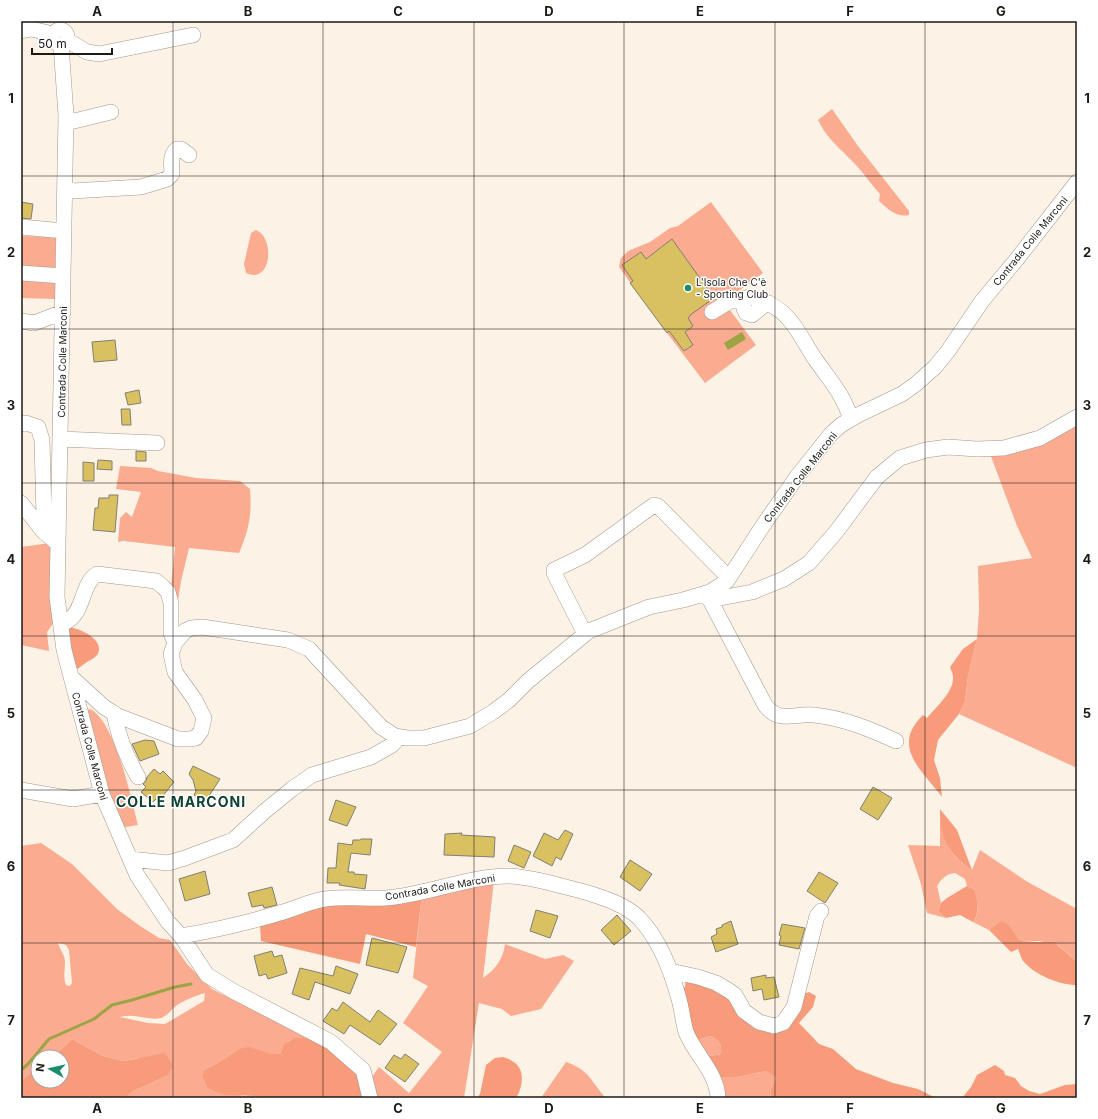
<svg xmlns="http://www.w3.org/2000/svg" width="1098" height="1119" viewBox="0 0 1098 1119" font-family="Inter,sans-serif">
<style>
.green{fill:#faab90;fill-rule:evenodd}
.forest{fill:#f79b7a}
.water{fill:#9da444}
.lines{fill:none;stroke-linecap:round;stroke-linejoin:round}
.stream{stroke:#9da444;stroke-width:3}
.building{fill:#d9c060;stroke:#827f71}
.minor-casing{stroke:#a1988c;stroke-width:16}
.minor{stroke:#fff;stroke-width:15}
.grid{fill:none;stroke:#1d1a15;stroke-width:1;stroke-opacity:0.55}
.poi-dot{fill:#1e8c6c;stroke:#fff;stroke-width:1.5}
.labels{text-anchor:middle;stroke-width:3;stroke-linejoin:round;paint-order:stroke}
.street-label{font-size:10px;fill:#1d1a15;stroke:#fff}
.poi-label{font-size:10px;fill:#1d1a15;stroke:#fff;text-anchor:start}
.district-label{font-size:14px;font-weight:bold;letter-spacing:1px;fill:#104232;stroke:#fff}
.neatline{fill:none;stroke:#1d1a15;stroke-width:1.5}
.grid-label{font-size:13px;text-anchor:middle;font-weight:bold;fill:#1d1a15}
</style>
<rect width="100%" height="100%" fill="#fcf3e6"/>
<path class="green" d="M832 109 858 146 909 211V215C897 218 888 209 879 201L880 194C871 184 863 172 854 163 839 147 828 140 818 120Z
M711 202 763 273 724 302 756 345 705 383 667 333 619 267 621 258 628 251 650 242 670 228 678 226Z
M256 230C275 237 272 285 246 273L244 264 251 233Z
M21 236 56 237 55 270 21 269Z
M21 276 55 278V299L21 298Z
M1077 425V768L959 714 965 701 968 676 977 639 979 610 978 566 1032 558 1017 526 989 451Z
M120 466 151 468 158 471 196 478 240 481 250 489C252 514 249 530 239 553L189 548 181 581 176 613 171 587 175 547 124 541 118 542 120 518 126 512 132 517 141 492 116 489Z
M50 543 54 622 47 632 49 651 21 645V547Z
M90 709C115 721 131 798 138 825L121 828 99 771 84 711Z
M940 810C943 838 946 854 972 870L980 850 1026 881 1077 909V962L1058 945 1039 941 1024 942 1018 938 1010 926 999 922 989 930 973 922C981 911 977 902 974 889L967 886 965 879 955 873C946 874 942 878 937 886L941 903 938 911 946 918 927 913 921 884 908 845 940 846Z
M41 843 72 864 117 909 140 926 159 938 170 940 187 964 212 989 309 1038C292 1038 286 1038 280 1054H271L239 1049 216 1064 204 1070 242 1096H256L261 1098H125L133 1091 167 1076 138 1058 124 1061 103 1056 72 1039 53 1057H38V1068L21 1080V846ZM58 943 66 945 69 950 72 983 70 986 66 985C63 977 65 970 65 962 65 955 60 950 58 943ZM205 993 204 1001 165 1024 148 1023 120 1017C135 1013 149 1021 161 1018 167 1016 171 1010 176 1006 182 1001 197 995 205 993Z
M494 880 483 978C496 969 503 959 505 944L545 959 563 955 574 961 541 1009 511 1016 502 1009 479 1003 464 1098H374L370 1080 379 1067 409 1093 442 1052 403 1023 428 986 413 978 422 894Z
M710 1036C719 1040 722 1044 721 1054L705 1057 693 1039 699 1040Z
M566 1062C590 1070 591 1082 606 1098H541Z
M766 1071 776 1078 770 1091 771 1098H723L717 1077H737Z"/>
<path class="forest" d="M67 627C78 627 107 640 97 655 95 658 90 660 87 662 82 665 79 669 73 671Z
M977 639 968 676 965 701 959 714 938 740 934 760 940 778 942 797C923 771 890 747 923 715L927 718C936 707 954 692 953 677 953 674 951 670 950 667L963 649Z
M940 809 957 830 972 870C948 855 940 837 940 809Z
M967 886 974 889C978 901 980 912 973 922L960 915 946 918 938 911 941 903 947 898Z
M422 894 416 947 366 934 360 964 261 941 260 926 302 914 300 907Z
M1002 921 1010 926 1018 938 1024 942H1054L1077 962V985C1059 985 1035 975 1023 961 1021 958 1020 953 1018 949L1011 952 989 930 999 922Z
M687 971 705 977 770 1028 800 995 809 992 816 996 813 1007 799 1023 819 1044 833 1049 856 1069 893 1083 918 1089 936 1098H771L770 1091 776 1078 766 1071 737 1077H717L705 1057 721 1054C722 1044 719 1040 710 1036L699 1040 693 1039 679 992 685 987Z
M294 1038H309L325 1045 353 1068 364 1090 365 1098H261L256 1096 225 1095 208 1088 203 1077 204 1070 216 1064 239 1049 249 1047 271 1054H280L284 1044Z
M72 1039 103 1056 124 1061 165 1053 173 1066 167 1076 133 1091 125 1098H21V1080L38 1068V1081H62V1057H53Z
M503 1057C506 1058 510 1059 512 1061 526 1068 523 1087 516 1098H477L480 1094 486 1065 495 1058Z
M995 1065 1004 1071 1005 1075 1015 1078 1021 1086 1029 1091 1040 1094 1065 1085 1077 1084V1098H962L971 1087 977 1075Z"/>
<path class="water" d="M742 332 746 339 728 350 724 343Z"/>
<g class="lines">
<path class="stream" d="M21 1070 28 1064 49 1039 94 1019 112 1005 132 1000 175 987 191 984"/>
</g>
<path class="building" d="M21 202 33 204 31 219 21 218Z
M672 239 714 298 690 315V316L688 318 693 326 685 332 693 345 684 351 669 331 667 333 630 283 633 281 622 265 641 252 646 259Z
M115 340 117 360 94 362 92 342Z
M139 390 141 403 128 405 125 393Z
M121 409H130L131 425H122Z
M136 451 146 452V461H136Z
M98 460 112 461V470L97 469Z
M83 462 94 463V481H83Z
M109 495H118L115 532 93 530 95 508H98L99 498H109Z
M145 740 154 741 159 754 140 761 132 744Z
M193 766 220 779 205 802 194 795 196 791 193 780 189 774Z
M154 769 160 774 163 771 174 782 161 798 159 796 153 802 141 792 146 787 143 784 146 781 147 777Z
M873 787 892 798 878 820 860 809Z
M336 800 356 807 347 826 329 820Z
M565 830 573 834 561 860 556 857 552 866 533 856 544 833 558 840Z
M462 833 461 835 495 837 494 857 444 855 445 834Z
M361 839H372L370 855 351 853 348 872H354V874L367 875 365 889 339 885 340 883H327L328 868H336L338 843 352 845 353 840H360Z
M514 845 531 852 524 868 508 861Z
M630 860 652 874 640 891 620 877Z
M205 871 210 894 185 901 179 879Z
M819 872 838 883 825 903 807 891Z
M272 887 277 905 264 908 263 905 252 907 248 893Z
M536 910 558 916 550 938 530 931Z
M617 915 631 931 614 945 601 930Z
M731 921 738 944 716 952 711 937 717 934 716 929 722 927V925Z
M782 924 805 928 799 949 779 945 781 936 779 935Z
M372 938 407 947 398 973 366 965Z
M272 951 274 957 282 955 287 973 268 979 266 974 259 976 254 956Z
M336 966 358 974 350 994 315 982 309 1000 292 994 300 968 333 976Z
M766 975V978L774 977 779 997 764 1000 762 989 753 991 751 978Z
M343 1002 370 1022 378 1010 397 1024 380 1045 350 1025 344 1034 323 1021 332 1008 337 1011Z
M405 1054 419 1064 405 1082 385 1068 394 1055 401 1059Z"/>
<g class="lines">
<g class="minor-casing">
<path id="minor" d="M53 37a7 7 0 1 1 14 0a7 7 0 1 1-14 0Z
M21 31 31 29 53 34
M67 40 87 52 99 54 193 35
M61 45 66 115 57 597 64 650 102 794 137 875 168 922 181 936 207 975 233 991 331 1042 363 1070 370 1098
M66 123 111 112
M65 187 72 191 141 187 167 179 172 174C172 165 169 156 177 149H181L189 155
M21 227 64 231
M21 273 63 276
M769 303 764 305 752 315 746 313C743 308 742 304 746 298 751 296 755 298 760 300 791 310 799 335 815 359 830 380 843 394 851 419
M712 312 730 301H744
M21 321 34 323 63 312
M21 424 26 423 38 427 42 440 44 516 47 521 58 522
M60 439 157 443
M21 503 43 531 58 544
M703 594 710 600 752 592 784 579 809 563 836 532 877 477 900 458 926 450 948 447 977 449 1004 448 1040 438 1077 417
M710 600 765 705C779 724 794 713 814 715 843 718 870 729 896 741
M61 625C63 623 67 622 69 620 84 610 82 583 97 574L156 581 163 587 168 592 171 603V633L175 643
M585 634 554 573V570L585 555 654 505 658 506 729 578
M71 677 104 707 118 716 178 739H189L196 738 201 731 204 718 195 700 175 672 171 654 175 643 185 631 191 628 202 627 288 640 309 649 381 727 395 736 407 738H424L470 726 493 712 509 700 528 681 589 631 649 607 683 600 710 592 727 581 762 527 796 478 831 434 841 425 858 415 902 394 916 384 935 367 948 351 982 301 1017 259 1077 182
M114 713C118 736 126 756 138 777
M21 790 73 799 102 794
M130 859 168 863 185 858 233 840 265 811 292 789 312 775 371 757 392 745 399 737
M181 936C216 930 250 922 283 912 297 908 310 901 325 899 345 896 366 899 386 898 427 895 467 876 509 876 530 876 564 887 585 892 603 898 625 904 639 918 660 940 671 970 679 999 682 1010 683 1022 686 1032 695 1055 717 1072 718 1098
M670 971 698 977 716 983 728 990 735 995 744 1011 759 1022 774 1026 783 1023 794 1007 817 916 821 911"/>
</g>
<use href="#minor" class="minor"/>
</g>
<path class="grid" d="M173 21V1098M323 21V1098M474 21V1098M624 21V1098M775 21V1098M925 21V1098M21 176H1077M21 329H1077M21 483H1077M21 636H1077M21 790H1077M21 943H1077"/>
<circle class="poi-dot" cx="688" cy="288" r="4"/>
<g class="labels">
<g class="street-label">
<text transform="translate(1030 241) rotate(-51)" y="4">Contrada Colle Marconi</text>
<text transform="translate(62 362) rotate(-89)" y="4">Contrada Colle Marconi</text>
<text transform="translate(800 477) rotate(-52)" y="4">Contrada Colle Marconi</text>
<text transform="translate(90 746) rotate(75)" y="4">Contrada Colle Marconi</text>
<text transform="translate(440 887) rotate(-10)" y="4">Contrada Colle Marconi</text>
</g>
<g class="poi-label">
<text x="696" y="286">L'Isola Che C'è<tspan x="696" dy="12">- Sporting Club</tspan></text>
</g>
<g class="district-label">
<text x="181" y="807">COLLE MARCONI</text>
</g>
</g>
<rect width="1098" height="1119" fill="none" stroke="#ffffff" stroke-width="44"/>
<g transform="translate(50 1069) rotate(278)"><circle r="19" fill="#ffffff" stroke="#a5a3a1"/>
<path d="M0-3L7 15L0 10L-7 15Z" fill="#1e8c6c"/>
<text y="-6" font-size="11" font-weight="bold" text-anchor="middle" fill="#1d1a15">N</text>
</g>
<path d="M32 48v6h80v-6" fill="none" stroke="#1d1a15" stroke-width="2"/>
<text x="38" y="48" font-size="12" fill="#1d1a15" stroke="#ffffff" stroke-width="3" paint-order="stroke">50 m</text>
<rect x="22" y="22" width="1054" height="1075" class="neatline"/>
<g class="grid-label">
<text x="97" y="16">A</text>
<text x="248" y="16">B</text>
<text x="398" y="16">C</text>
<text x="549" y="16">D</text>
<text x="700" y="16">E</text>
<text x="850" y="16">F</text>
<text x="1001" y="16">G</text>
<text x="11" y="103">1</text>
<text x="1087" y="103">1</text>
<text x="11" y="257">2</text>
<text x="1087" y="257">2</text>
<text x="11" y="410">3</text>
<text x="1087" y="410">3</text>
<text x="11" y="564">4</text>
<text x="1087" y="564">4</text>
<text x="11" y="718">5</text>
<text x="1087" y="718">5</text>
<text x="11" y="871">6</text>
<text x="1087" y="871">6</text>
<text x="11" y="1025">7</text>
<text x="1087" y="1025">7</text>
<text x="97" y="1113">A</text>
<text x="248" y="1113">B</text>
<text x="398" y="1113">C</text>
<text x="549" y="1113">D</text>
<text x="700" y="1113">E</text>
<text x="850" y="1113">F</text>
<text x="1001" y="1113">G</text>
</g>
</svg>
